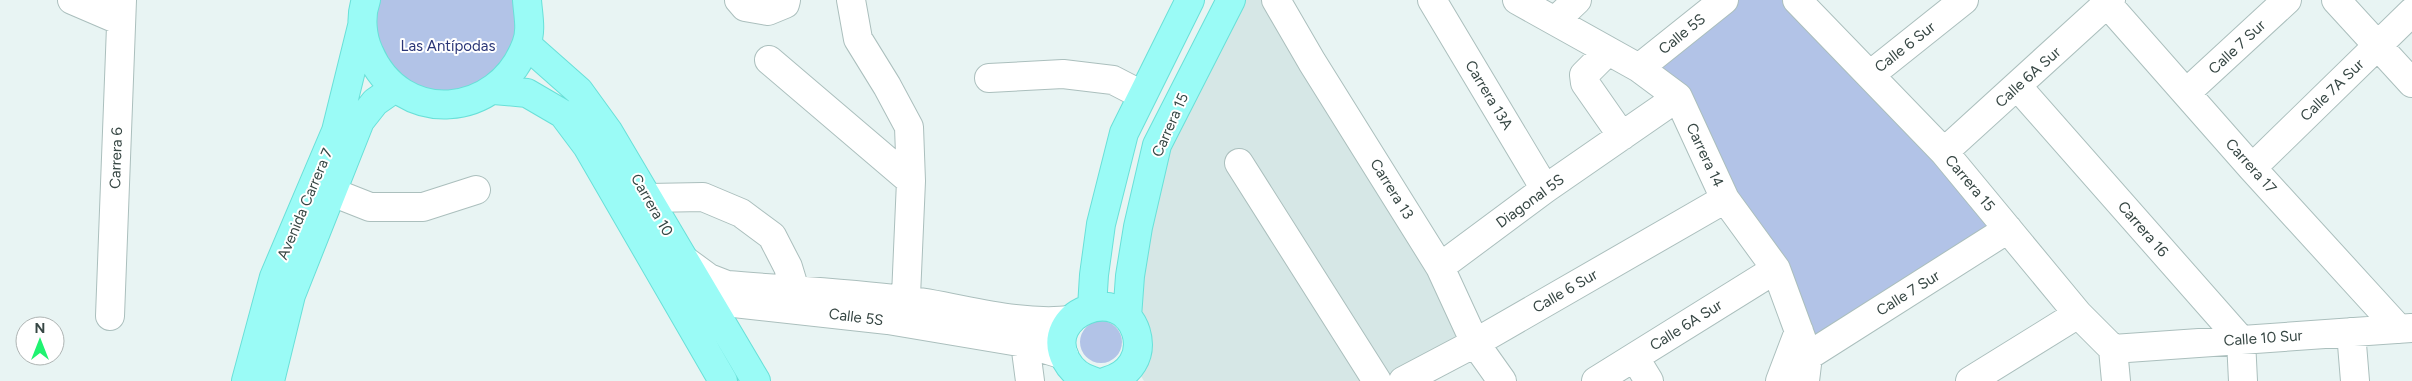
<svg xmlns="http://www.w3.org/2000/svg" width="2412" height="381" viewBox="0 0 2412 381" font-family="Figtree,sans-serif">
<style>
.residential{fill:#d6e7e6}
.green{fill:#b2c3e7}
.lines{fill:none;stroke-linecap:round;stroke-linejoin:round}
.minor-casing{stroke:#abbfbd;stroke-width:30}
.major-casing{stroke:#69e0d8;stroke-width:30}
.minor{stroke:#fff;stroke-width:28}
.major{stroke:#9afbf6;stroke-width:28}
.labels{text-anchor:middle;stroke-width:4;stroke-linejoin:round;paint-order:stroke}
.street-label{font-size:15px;fill:#374744;stroke:#fff}
.park-label{font-size:15px;fill:#2b3677;stroke:#fff}
</style>
<rect width="100%" height="100%" fill="#e8f4f3"/>
<path class="residential" d="M1233 0H1276L1475 343 1403 381H1144L1133 363 1138 227Z"/>
<path class="green" d="M378 0H518L521 20 510 59 479 86 438 92 418 87 401 76 387 60 378 41 375 21Z
M1724 0H1797L2008 229 1808 356 1678 97 1639 68Z
M1080 342a21 21 0 1 1 42 0a21 21 0 1 1-42 0Z"/>
<g class="lines">
<g class="minor-casing">
<path id="minor" d="M72 0 121 21
M739 0 745 7 768 11 785 4 786 0
M851 0 858 39 887 86 909 127 911 181 905 319
M1276 0 1312 62 1440 267 1475 343 1502 381
M1432 0 1545 189
M1517 0 1639 68 1678 97 1725 199 1776 269 1808 356 1805 381
M1797 0 1944 152 2078 314 2113 349 2116 381
M2104 0 2252 168 2399 329
M2336 0 2412 83
M1555 21 1577 0
M1608 51 1584 75 1585 83 1622 136
M769 60 911 181
M1639 68 1724 0
M1870 75 1964 0
M989 78 1063 74 1113 80 1142 95
M2018 87 2241 340 2243 381
M2186 93 2287 0
M1944 152 2111 0
M1239 163 1377 381
M2252 168 2412 12
M332 192 370 207H423L476 190
M649 198 703 197 741 213 772 236 788 267 795 290
M683 259 709 278 727 285C787 290 846 293 905 300 961 307 1014 326 1071 320
M1440 267 1545 189 1678 97
M690 294 707 300 888 320 1025 343 1064 355
M110 316 122 0
M2351 332 2355 381
M1025 343 1030 381
M2113 349 2411 328
M1808 356 2008 229
M1635 358 1649 381
M1403 381 1475 343 1725 199
M1596 381 1776 269
M1780 381 1799 331
M1970 381 2078 314"/>
</g>
<g class="major-casing">
<path id="major" d="M366 0C360 16 362 37 369 52 401 127 498 119 526 45 532 31 528 15 527 0
M527 45 579 91 608 131 756 381
M494 90 527 93 563 114 587 146 723 381
M1092 307 1094 275 1101 224 1124 133 1190 0
M1127 317 1130 276 1138 227 1157 145 1231 0
M246 381 274 277 336 131 362 26
M270 381 291 295 360 121 375 102 395 88
M1093 381C1081 378 1072 371 1066 360 1042 314 1120 282 1136 332 1143 355 1130 375 1107 381"/>
</g>
<use href="#minor" class="minor"/>
<use href="#major" class="major"/>
</g>
<g class="labels">
<g class="street-label">
<text transform="translate(1682 34) rotate(-39)" y="5">Calle 5S</text>
<text transform="translate(1905 47) rotate(-38)" y="5">Calle 6 Sur</text>
<text transform="translate(2237 47) rotate(-43)" y="5">Calle 7 Sur</text>
<text transform="translate(2028 77) rotate(-42)" y="5">Calle 6A Sur</text>
<text transform="translate(2332 90) rotate(-44)" y="5">Calle 7A Sur</text>
<text transform="translate(1489 95) rotate(59)" y="5">Carrera 13A</text>
<text transform="translate(1170 125) rotate(-66)" y="5">Carrera 15</text>
<text transform="translate(1705 155) rotate(65)" y="5">Carrera 14</text>
<text transform="translate(116 158) rotate(-88)" y="5">Carrera 6</text>
<text transform="translate(2251 166) rotate(48)" y="5">Carrera 17</text>
<text transform="translate(1970 183) rotate(50)" y="5">Carrera 15</text>
<text transform="translate(1392 189) rotate(58)" y="5">Carrera 13</text>
<text transform="translate(1530 201) rotate(-36)" y="5">Diagonal 5S</text>
<text transform="translate(305 204) rotate(-67)" y="5">Avenida Carrera 7</text>
<text transform="translate(652 205) rotate(60)" y="5">Carrera 10</text>
<text transform="translate(2143 229) rotate(49)" y="5">Carrera 16</text>
<text transform="translate(1565 291) rotate(-30)" y="5">Calle 6 Sur</text>
<text transform="translate(1908 293) rotate(-32)" y="5">Calle 7 Sur</text>
<text transform="translate(856 317) rotate(7)" y="5">Calle 5S</text>
<text transform="translate(1686 325) rotate(-32)" y="5">Calle 6A Sur</text>
<text transform="translate(2263 338) rotate(-4)" y="5">Calle 10 Sur</text>
</g>
<g class="park-label">
<text x="448" y="51">Las Antípodas</text>
</g>
</g>
<g transform="translate(40 341)"><circle r="24" fill="#ffffff" stroke="#afb5b4"/>
<path d="M0-4L9 19L0 12L-9 19Z" fill="#1ff371"/>
<text y="-8" font-size="14" font-weight="bold" text-anchor="middle" fill="#374744">N</text>
</g>
</svg>
